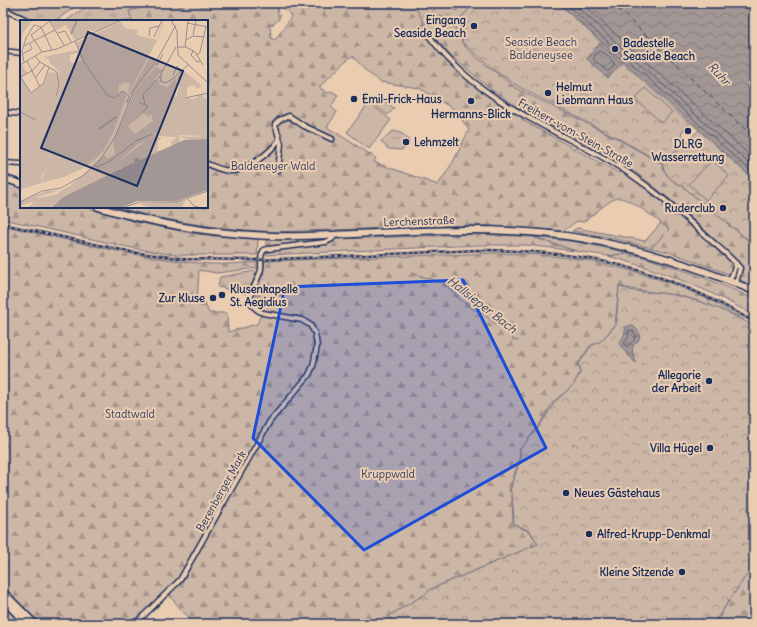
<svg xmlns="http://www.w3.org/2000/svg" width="757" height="627" viewBox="0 0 757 627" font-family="Delius,sans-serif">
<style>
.grass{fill:url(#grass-tufts);stroke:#747282}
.forest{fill:url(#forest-firs);stroke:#747282;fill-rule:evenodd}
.park{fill:url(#park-crowns);stroke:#747282}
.pitch{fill:#ccb6a5;stroke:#747282}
.water{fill:url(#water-waves);stroke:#6d6d7f}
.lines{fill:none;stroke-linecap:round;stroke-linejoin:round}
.shore{stroke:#515974;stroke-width:1}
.stream{stroke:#6d6d7f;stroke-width:1}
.ferry{stroke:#2f3f66;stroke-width:1;stroke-dasharray:5 4;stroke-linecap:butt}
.minor-casing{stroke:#1b2f5e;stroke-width:7}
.secondary-casing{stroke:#1b2f5e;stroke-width:9}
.minor{stroke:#eacdb1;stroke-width:4}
.secondary{stroke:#eacdb1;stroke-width:6}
.rail-casing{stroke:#1b2f5e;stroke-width:2.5}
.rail{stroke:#eacdb1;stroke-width:1;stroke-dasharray:3;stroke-linecap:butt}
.marked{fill:#1d4ed8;fill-opacity:0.2;stroke:#1d4ed8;stroke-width:3;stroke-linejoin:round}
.poi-dot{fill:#1b2f5e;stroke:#eacdb1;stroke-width:1.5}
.labels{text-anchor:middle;stroke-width:4;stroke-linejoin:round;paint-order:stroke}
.poi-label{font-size:11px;font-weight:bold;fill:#1b2f5e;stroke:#eacdb1;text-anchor:start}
.park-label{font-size:11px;fill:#2d3c65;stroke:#eacdb1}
.street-label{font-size:11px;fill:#1b2f5e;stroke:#eacdb1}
.water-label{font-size:12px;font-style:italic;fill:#2f3f66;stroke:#eacdb1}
.inset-river{fill:none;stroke:#a39795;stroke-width:2}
.inset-road{fill:none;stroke:#978e90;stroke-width:1}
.view{fill:#1b2f5e;fill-opacity:0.15;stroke:#1b2f5e;stroke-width:2}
.inset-edge{fill:none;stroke:#1b2f5e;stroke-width:2}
</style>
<defs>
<pattern id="grass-tufts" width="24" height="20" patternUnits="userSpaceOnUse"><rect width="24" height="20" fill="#ccb6a5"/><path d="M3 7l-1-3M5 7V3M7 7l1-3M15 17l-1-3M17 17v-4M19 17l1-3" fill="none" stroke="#a5948a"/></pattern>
<pattern id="forest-firs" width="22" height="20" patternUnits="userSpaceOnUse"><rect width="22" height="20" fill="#ccb6a5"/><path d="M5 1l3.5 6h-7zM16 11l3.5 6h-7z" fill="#a5948a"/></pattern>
<pattern id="park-crowns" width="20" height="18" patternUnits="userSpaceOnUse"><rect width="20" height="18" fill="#ccb6a5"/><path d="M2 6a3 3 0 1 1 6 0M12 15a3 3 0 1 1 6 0" fill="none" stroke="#a5948a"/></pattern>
<pattern id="water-waves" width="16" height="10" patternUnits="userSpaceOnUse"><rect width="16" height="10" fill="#a39795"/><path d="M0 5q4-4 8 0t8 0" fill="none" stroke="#847c7d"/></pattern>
</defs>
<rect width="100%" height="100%" fill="#eacdb1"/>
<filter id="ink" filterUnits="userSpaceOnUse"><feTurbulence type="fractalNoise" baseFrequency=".025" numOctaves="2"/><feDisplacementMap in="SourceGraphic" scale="8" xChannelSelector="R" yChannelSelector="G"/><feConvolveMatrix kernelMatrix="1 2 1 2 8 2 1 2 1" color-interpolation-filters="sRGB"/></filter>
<g filter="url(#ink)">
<path class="grass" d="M3 3H80L55 21H36L3 6Z
M91 3H138L140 8 130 11 132 21H66Z
M413 3H427L432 11 441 5 442 3H459L454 8 456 11 464 3H474L454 26 441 16 429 25 424 24Z
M661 223 670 229 651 248 608 237 572 231 577 228 645 241Z
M532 237 577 242 629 253 608 256 576 251Z
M255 271 256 276 249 289 247 294 218 287 220 277Z"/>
<path class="forest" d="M138 3H140L141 6H150L154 3H279L277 7 278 14 280 15 279 19 272 25 271 24 270 26 271 38 275 40 288 22 291 16 279 3H413L424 23 429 25 441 16 454 26 463 44 476 57 516 88 616 138 662 164C664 175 672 181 682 186L754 245V287L726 273 669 252 651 248 669 229C659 222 628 195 616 198 610 200 589 218 583 222L577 221 563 231 477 225 272 232 223 228 194 224 154 217 116 207H207V21H132L129 11 140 8ZM433 36 450 55 492 90 524 111 609 156 625 166 646 180 679 207 719 243 715 247C685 220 655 194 621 171L619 173 522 120 525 114C488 91 461 71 432 38ZM353 56 365 70 380 82 419 88 455 110 469 130 453 162 438 185 374 162 376 158 327 127 337 112 331 107 338 95 331 91 328 93 320 88V86L349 58Z
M3 182 21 188V207H85L136 222 196 234 258 239 257 255H175L132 248 3 219Z
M3 225C72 241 140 259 211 264 226 265 242 263 257 262V268L217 273 199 270 197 303 204 302 209 313H226L227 315 228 332 257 324 261 314C272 316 294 318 303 322 322 331 316 361 307 375 297 392 283 407 271 422L310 375 316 361 318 346 309 322 303 317 263 310 256 305 253 296 254 291 263 274 265 261 497 253 543 255 585 260 633 271 676 285 710 300 744 320C723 311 703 301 680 296 660 292 639 292 619 286L615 325 601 341 590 346 577 365 580 367V372L574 384 569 389 554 401 538 427 520 449 519 460 509 491 512 493 513 524 530 532 538 544 431 589 424 595 392 614 389 617 397 624H194L167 593 179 579 134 624H39L3 587Z
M478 234 532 237 576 251 526 245H479L266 255V240L339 239Z
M629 253C672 265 713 280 754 299V316C708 288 659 270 608 256Z
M754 570V624H714L746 575Z
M3 604 22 624H3Z"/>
<path class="park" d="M474 3H558L690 124 681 133 686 139 667 161 699 130 754 180V245L682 186C672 181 664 174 662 163L616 137 517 86 497 72 463 43 454 26Z
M393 131C400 132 407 135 409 143L405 148 401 150 389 149 386 147 381 141Z
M619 287C624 288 629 290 634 291 643 292 652 292 661 293 694 297 726 310 754 326V571L746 576 713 624H538L537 623 535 624H397L389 617 392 614 424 595 431 589 538 544 530 531 514 524 512 494 510 491 520 460V449L539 427 555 402 574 384 580 373V367L578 365 591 346 601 341 616 325Z"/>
<path class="pitch" d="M645 88 672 112 662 123 635 99Z
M379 97 394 108 388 115 373 104Z
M369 103 391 120 369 149 347 132Z
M712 160 729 176 706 200 689 184Z"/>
<path class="water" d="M559 3H754V180Z
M600 43 606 50H607L615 56 614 58 622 63 608 78 587 59Z
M631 325C638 329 642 334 638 341 636 343 634 344 633 346 631 351 635 358 636 363 633 361 620 346 619 343L624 336 626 327Z"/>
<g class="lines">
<path class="shore" d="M565 3 754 174
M573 3 754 168
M581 3 754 159
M599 51 606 54 614 63V65L609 71H607L593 59 594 57Z
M629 330 633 331 636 335 634 340 627 347 624 343 628 338Z"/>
<path class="stream" d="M414 274 444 283 448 287 459 299 473 309 482 313 503 330 512 336 513 340 518 341"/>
<path class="ferry" d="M611 3 628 18 754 138"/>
<g class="minor-casing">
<path id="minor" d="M3 9 29 21
M427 33C473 98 542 123 609 161 645 181 676 209 707 237 718 247 730 256 740 268L736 283
M3 51 21 53
M3 112 21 114
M3 163 21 164
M207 164C215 167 223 171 231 171 246 171 270 153 278 141H280
M278 170 281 144 275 124 279 120 289 116 304 126 332 139
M729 281 733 273 736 263
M135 624 180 580 270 421 309 375 313 366 317 346 315 333 310 325 302 320 263 313C238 302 258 285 261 269 262 262 259 256 264 250L268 249 326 242 332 239 335 235"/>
</g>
<g class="secondary-casing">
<path id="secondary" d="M3 178 21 184
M98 207C155 224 214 234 273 236 300 237 327 235 354 234 412 231 470 228 528 232 605 237 684 261 754 291
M3 592 35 624
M3 600 27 624"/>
</g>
<use href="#minor" class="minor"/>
<use href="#secondary" class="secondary"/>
<g class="rail-casing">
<path id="rail" d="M3 224 131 252 185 259 256 260 479 250C584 250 663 268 754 322"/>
</g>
<use href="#rail" class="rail"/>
</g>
</g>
<path class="marked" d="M463 280 546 448 364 550 253 438 285 287Z"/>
<g class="poi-dot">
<circle cx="474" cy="26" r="4"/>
<circle cx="615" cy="49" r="4"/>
<circle cx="548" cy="93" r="4"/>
<circle cx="354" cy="99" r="4"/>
<circle cx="471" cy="101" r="4"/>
<circle cx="688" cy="131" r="4"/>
<circle cx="406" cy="142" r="4"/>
<circle cx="723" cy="208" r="4"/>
<circle cx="222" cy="295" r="4"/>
<circle cx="213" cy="298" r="4"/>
<circle cx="709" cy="381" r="4"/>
<circle cx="710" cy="448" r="4"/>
<circle cx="566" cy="493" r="4"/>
<circle cx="589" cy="534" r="4"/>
<circle cx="682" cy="572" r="4"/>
</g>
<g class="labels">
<g class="poi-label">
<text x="466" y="24" text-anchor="end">Eingang<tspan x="466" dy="13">Seaside Beach</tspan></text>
<text x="623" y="47">Badestelle<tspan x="623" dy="13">Seaside Beach</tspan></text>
<text x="556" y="91">Helmut<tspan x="556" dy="13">Liebmann Haus</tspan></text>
<text x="362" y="103">Emil-Frick-Haus</text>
<text x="471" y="118" text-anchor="middle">Hermanns-Blick</text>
<text x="414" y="146">Lehmzelt</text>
<text x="688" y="148" text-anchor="middle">DLRG<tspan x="688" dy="13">Wasserrettung</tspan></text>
<text x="715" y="212" text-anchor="end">Ruderclub</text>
<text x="230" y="293">Klusenkapelle<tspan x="230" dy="13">St. Aegidius</tspan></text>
<text x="205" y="302" text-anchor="end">Zur Kluse</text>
<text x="701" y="379" text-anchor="end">Allegorie<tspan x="701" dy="13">der Arbeit</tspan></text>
<text x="702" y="452" text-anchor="end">Villa Hügel</text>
<text x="574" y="497">Neues Gästehaus</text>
<text x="597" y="538">Alfred-Krupp-Denkmal</text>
<text x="674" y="576" text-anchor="end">Kleine Sitzende</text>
</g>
<g class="park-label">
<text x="541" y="46">Seaside Beach<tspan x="541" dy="13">Baldeneysee</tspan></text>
<text x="273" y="170">Baldeneyer Wald</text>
<text x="130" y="418">Stadtwald</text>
<text x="388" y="478">Kruppwald</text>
</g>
<g class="street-label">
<text transform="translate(576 133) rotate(29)" y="4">Freiherr-vom-Stein-Straße</text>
<text transform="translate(419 221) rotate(-2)" y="4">Lerchenstraße</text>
<text transform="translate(221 491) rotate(-61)" y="4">Berenberger Mark</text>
</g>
<g class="water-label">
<text transform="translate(719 74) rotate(47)" y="4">Ruhr</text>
<text transform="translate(482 305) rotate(38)" y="4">Hallsieper Bach</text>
</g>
</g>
<g transform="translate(20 20)">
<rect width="188" height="188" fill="#eacdb1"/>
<path d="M163 50 182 66 177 69 174 65 167 67V76L165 77 172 79 177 78 176 75 183 74V77L188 80V85L180 90 182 102H169L157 58ZM29 52 37 53 39 63 35 76 28 75 19 67 25 63ZM155 57 158 66 154 72 148 67ZM146 113 167 117 188 116V119L169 120 159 116 160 122 152 126 151 122 157 117 135 116 142 118 138 121V131L131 119 133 115Z" fill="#ccb6a5"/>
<path d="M0 0H13L3 12 0 26ZM30 0H63L71 14 55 20 46 5 36 10ZM72 0H101L80 10ZM143 0H144L138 19 108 74 110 64 105 62 99 65V71L96 77 101 71 107 75 94 111 83 131 69 145 81 128 76 125 63 103 52 97 47 99 45 73 37 76 39 51 29 42 30 40 23 37 58 30 57 22 101 2 105 8 118 10 116 15 137 20ZM58 33 62 40 53 43 50 41V35ZM131 36 136 39 111 75 109 74ZM136 42 138 43 125 58 126 62 137 66 140 58 144 64 139 61V64L154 70 156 78 159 66 169 102H182L178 90 188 85V116L134 114V117L118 124 98 142 49 167 85 135 87 139 95 134 93 123 115 71ZM124 93 128 97 131 94 133 101 115 114 108 106ZM2 44 7 53 1 57 11 73 19 67 28 75 35 76V94L15 100 17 112 29 129V143L22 155 21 163 0 170V46ZM40 170 17 177 15 182 11 188H8L14 181 0 186V182L26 171ZM166 180 161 188H133L119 184Z" fill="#ccb6a5" fill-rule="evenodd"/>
<path d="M63 0H72L80 10 72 11 67 9ZM45 72 47 99 52 97 63 103 76 125 81 128 66 147 44 157 21 163 30 135 17 111 15 100 35 94V76ZM128 119H131L138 132 102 149 100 147 101 150 44 176 30 188H11L15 182 13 179 38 174 40 171 98 142Z" fill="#ccb6a5"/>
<path d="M136 47 143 50 134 60 139 61V69L126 62 125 59Z" fill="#ccb6a5"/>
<path d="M188 119V170L156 181H117L101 188H31L43 177 115 142 114 139 118 137 120 140 164 120Z" fill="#a39795"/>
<path class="inset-river" d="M51 14 57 0M79 109 96 97M39 188 45 177H52L122 146 136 138 139 132 145 133 188 124"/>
<path class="inset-road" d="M29 0 44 25M151 0 157 11 158 35 188 63M167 3 188 7M38 13 45 11 51 22M173 15 176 0M129 16 130 8 139 6M134 17 142 0M166 20 173 16 184 17M55 21 64 42 87 75 94 78 103 71 109 76 107 83M4 26 35 10M156 27 141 54V61L145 63 151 60 169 44M157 27H166L175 32 183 45M165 27 168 0M173 31 171 35 177 42 180 41M22 32 11 15 30 1M2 34 12 29 10 24M177 35 180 32 186 7M15 36 20 42 37 52 39 64 36 76M7 41 20 67M4 42 2 31 6 18 14 5 21 7 32 30M0 45 22 32 37 29 102 0M137 45 143 34M153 55 157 46 162 51M0 56 11 73 24 63 29 47M1 57 13 50 20 42M16 57 25 45M165 78 188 73M120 83 128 86 122 93M125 85 123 75 141 55M0 92 16 100M75 146 77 147 90 141 116 121 132 114M167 178 174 186 182 188M0 182 22 171 41 168 64 155 80 140 95 117 114 70 138 38 156 5M102 188 120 182H156L188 171"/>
<path class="view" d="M68 12 163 51 117 166 21 128Z"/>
<rect width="188" height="188" class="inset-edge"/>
</g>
<rect width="757" height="627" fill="none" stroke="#eacdb1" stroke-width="16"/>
<rect x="8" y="8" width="741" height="611" fill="none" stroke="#1b2f5e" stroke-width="1.5" filter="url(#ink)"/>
</svg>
